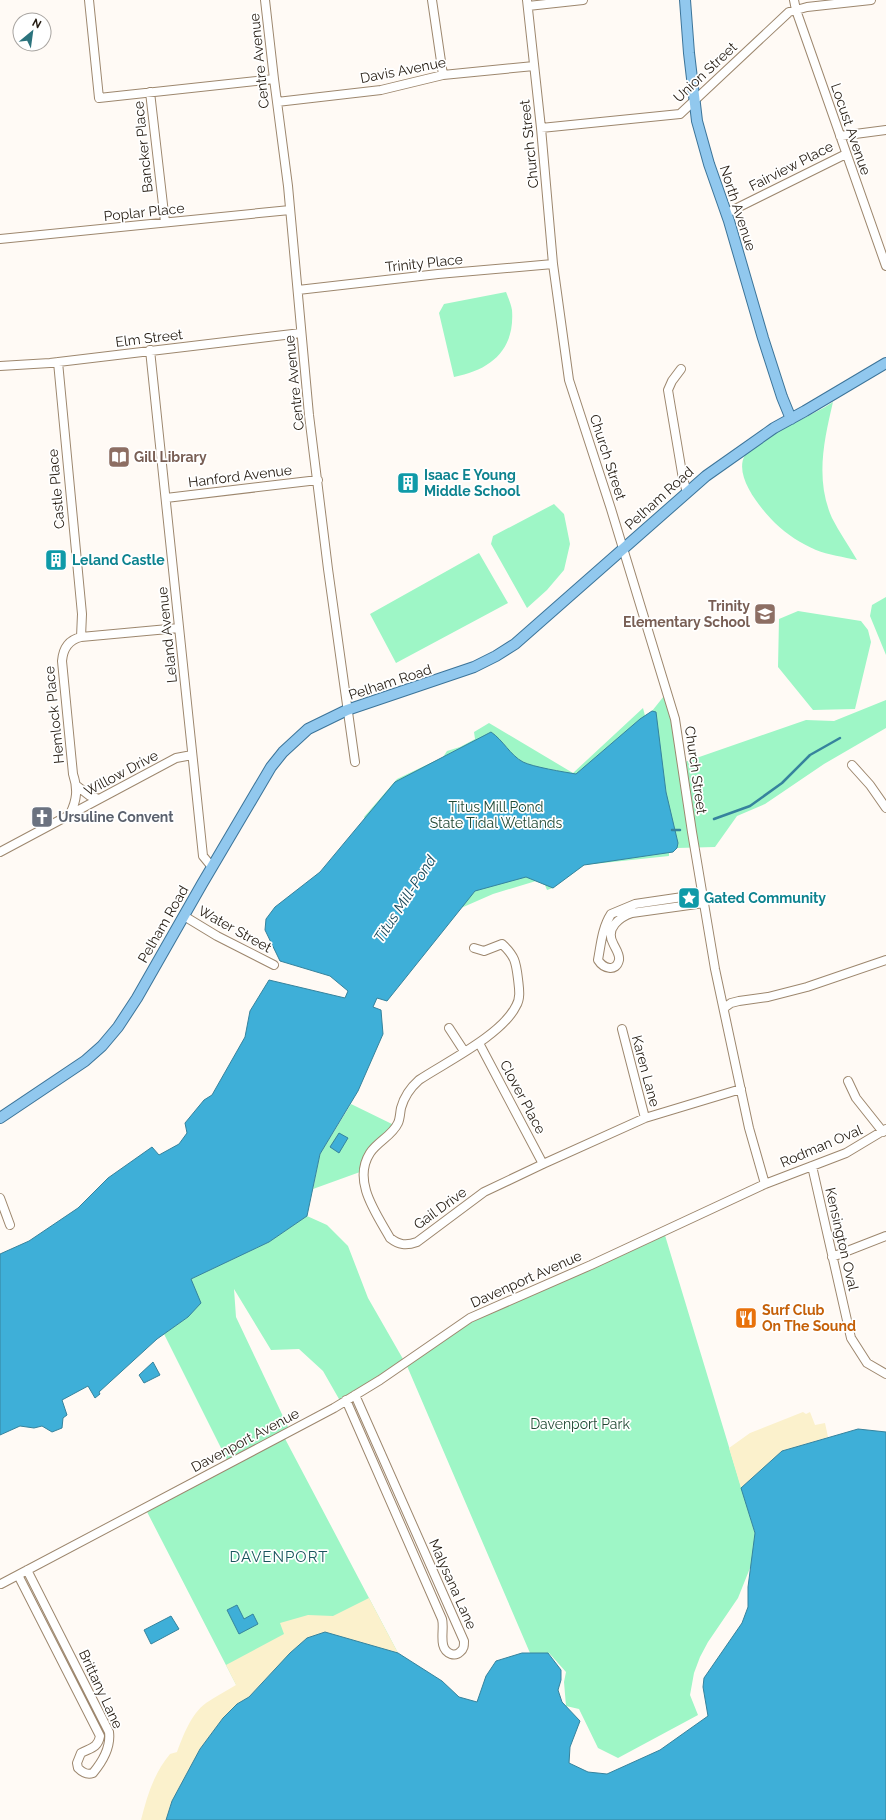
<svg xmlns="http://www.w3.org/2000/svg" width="886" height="1820" viewBox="0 0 886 1820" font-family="Raleway,sans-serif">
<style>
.green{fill:#9ef6c6}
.sand{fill:#fbf1cc}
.water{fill:#3eafd8;stroke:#36839d}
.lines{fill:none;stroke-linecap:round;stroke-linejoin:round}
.stream{stroke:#36839d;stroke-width:2.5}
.minor-casing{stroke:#9d876e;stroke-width:10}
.major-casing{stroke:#3c7499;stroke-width:12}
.minor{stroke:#fff;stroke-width:8}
.major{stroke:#91c8ee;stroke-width:10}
.labels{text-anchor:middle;stroke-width:3.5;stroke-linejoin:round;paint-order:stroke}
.street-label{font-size:14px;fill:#251c12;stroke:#fff}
.education-label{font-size:14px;font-weight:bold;fill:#785e54;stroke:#fff;text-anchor:start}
.culture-label{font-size:14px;font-weight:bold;fill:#0d838f;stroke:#fff;text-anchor:start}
.park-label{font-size:14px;fill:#224a35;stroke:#fff}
.worship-label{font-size:14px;font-weight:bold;fill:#5b616d;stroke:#fff;text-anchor:start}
.food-label{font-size:14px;font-weight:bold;fill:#c56008;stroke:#fff;text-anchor:start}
.water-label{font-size:15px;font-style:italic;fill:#1a495b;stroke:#fff}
.neighbourhood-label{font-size:15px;letter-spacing:1px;fill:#1a555d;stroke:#fff}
</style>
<rect width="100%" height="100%" fill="#fffaf5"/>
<path class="green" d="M506 292C508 297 511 304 512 310 515 350 491 370 454 377L439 313 444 304Z
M833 402C824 440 815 480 832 518 839 532 849 546 857 560 844 557 828 555 816 550 802 544 786 534 775 523 761 509 733 476 745 455 746 452 751 449 754 447 778 428 807 419 833 402Z
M554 504 564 514 570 544 564 570 547 590 527 608 491 544 493 536Z
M479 553 508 603 396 663 370 614Z
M886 597V655L870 616 872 605Z
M798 611 861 621 868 630 871 642 855 709 813 710 778 667 779 619Z
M668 691 682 763 806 720 834 721 886 700V728L824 764 765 804 737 816 715 847 677 848 673 852 669 853V856L584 865 553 888 547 890 545 885 536 881 493 894 461 908 443 930 364 817 397 779 443 757 447 751 460 747 475 739 474 732 489 723 573 773 643 708 645 716 652 711Z
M351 1104 394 1125 360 1172 313 1189 320 1154Z
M307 1216 327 1225 348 1246 368 1298 407 1366 470 1323 664 1232 755 1533 752 1563 738 1598 708 1642 700 1657 694 1673 690 1695 698 1715 618 1758 598 1748 579 1709 566 1706 564 1682 566 1672 549 1653H530L407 1366 343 1406 323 1371 299 1349 271 1350 234 1289 236 1317 289 1429 282 1433 398 1653 325 1632 307 1638 244 1700 144 1506 228 1462 164 1334 188 1317 191 1279 269 1242Z"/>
<path class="sand" d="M803 1412 806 1414 810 1412 815 1425 825 1423 828 1437 782 1451 741 1488 729 1448 750 1433Z
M369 1598 398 1653 325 1632 290 1653 249 1697 237 1704 223 1718 200 1749 172 1801 166 1820H141C147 1796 154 1773 170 1754L177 1752C183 1736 191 1714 206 1703 215 1697 226 1691 236 1685L226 1665 284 1634 280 1623 308 1615 333 1616Z"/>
<path class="water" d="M652 711 656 712 666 792 678 843 677 848 673 852 584 865 553 888 526 877 475 891 387 1001 377 998 373 1007 381 1010 383 1034 358 1091 320 1154 307 1216 269 1242 191 1279 201 1303 188 1317 157 1339 99 1392 100 1394 95 1398 88 1386 62 1400 67 1415 63 1418 62 1428 52 1432 42 1426 34 1428 20 1426 0 1435V1254L29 1241 78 1208 108 1178 152 1147 159 1155 179 1144 187 1133 185 1123 204 1100 212 1095 245 1037 250 1011 269 980 345 998 348 991 330 976 280 961 265 930 266 919 275 907 320 872 395 782 491 732C503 740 510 755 523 762 533 767 564 772 576 774L640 719Z
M339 1133 348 1138 339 1153 330 1147Z
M153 1362 160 1375 144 1383 139 1375Z
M858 1429 886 1432V1820H166L172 1801 200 1749 223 1718 237 1704 249 1697 290 1653 307 1638 325 1632 398 1653 442 1681 459 1697 477 1702 486 1676 496 1661 522 1653H548L561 1670V1680L558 1690 562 1702 580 1721 570 1747 569 1763 588 1772 607 1774 660 1750 708 1716 703 1687 704 1678 742 1623 748 1607V1587L755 1533 741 1488 782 1451Z
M237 1605 244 1619 253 1614 258 1624 239 1634 227 1610Z
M171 1616 179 1629 151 1644 144 1630Z"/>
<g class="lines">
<path class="stream" d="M714 819 750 806 782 783 810 755 840 738
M672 830H680"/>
<g class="minor-casing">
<path id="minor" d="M89 0 99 98 274 79
M265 0 274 79 288 186 309 415 328 569 355 762
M432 0 443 75
M794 0 796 10 886 266
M528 6 583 0
M150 92 165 222
M277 102 381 90 443 75 534 66
M541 128 680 114 789 12 807 7 871 0
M840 136 886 130
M727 213 846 154
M0 239 290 210
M298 290 438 274 553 264
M150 350 203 856 212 867
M58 362 82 614 81 637
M0 366 50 363 301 333
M681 369 672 381 668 390 683 479 687 492
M166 498 318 480
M852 765 870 785 886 808
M77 786 90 796 99 799
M70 814C77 800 78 789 73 774L62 661C63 649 68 640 81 637L179 628
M0 852 176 758 192 755
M703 894 635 904 611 914C602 928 601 944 598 960 603 968 616 973 619 960 620 954 615 948 613 943 605 928 620 917 632 913L704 903
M184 916 217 936 274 965
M474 948 484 951 502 944C515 956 516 962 518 979 519 988 521 998 516 1006 502 1035 446 1062 419 1080 410 1088 404 1097 401 1108 400 1113 400 1119 398 1123 392 1136 378 1141 370 1153 352 1181 376 1213 390 1238 399 1245 406 1246 417 1242L484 1192 543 1164 645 1118 741 1089
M724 1008 731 1003 739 1001 768 997 807 987 886 960
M449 1028 464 1051
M622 1029 645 1118
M479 1043 543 1164
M848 1081 856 1098 883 1132
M812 1166 851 1338 867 1363 886 1374
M765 1184 846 1153 886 1129
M0 1198 10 1225
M832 1257 886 1236
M346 1400 442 1619C445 1629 437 1649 451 1654 454 1655 457 1655 460 1652 464 1649 464 1646 464 1641L355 1395
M18 1575 100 1736C98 1748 90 1748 81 1753L77 1763 78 1768C83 1773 87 1775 93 1773 103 1761 111 1747 109 1732L27 1570
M1 1584 334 1408 380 1380 470 1318 591 1265 765 1184 749 1128 715 969 692 832 675 719 611 509 569 380 553 264 541 128 527 0"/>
</g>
<g class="major-casing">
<path id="major" d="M685 0 689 53 697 121 709 164 729 221 763 338 782 397 791 419
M0 1118 85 1061 102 1046 118 1027 137 998 202 884 271 767 283 752 308 729 347 710 474 667 496 656 515 644 706 476 774 428 805 411 886 363"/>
</g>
<use href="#minor" class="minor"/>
<use href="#major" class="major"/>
</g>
<defs>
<g id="library-square" transform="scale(1.15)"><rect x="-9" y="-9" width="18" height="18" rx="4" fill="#8d6e63" stroke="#fff"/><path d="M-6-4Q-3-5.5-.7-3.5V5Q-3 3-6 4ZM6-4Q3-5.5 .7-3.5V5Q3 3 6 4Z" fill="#fff"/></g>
<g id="building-square" transform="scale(1.15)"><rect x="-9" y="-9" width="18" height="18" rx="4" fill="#0f9aa8" stroke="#fff"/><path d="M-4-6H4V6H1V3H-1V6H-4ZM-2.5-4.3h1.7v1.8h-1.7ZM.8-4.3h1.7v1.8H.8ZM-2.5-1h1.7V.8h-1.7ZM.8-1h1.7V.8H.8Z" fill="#fff"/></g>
<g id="school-square" transform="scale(1.15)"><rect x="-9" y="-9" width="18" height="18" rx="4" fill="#8d6e63" stroke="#fff"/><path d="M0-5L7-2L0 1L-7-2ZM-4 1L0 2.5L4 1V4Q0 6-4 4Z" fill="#fff"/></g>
<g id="church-square" transform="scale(1.15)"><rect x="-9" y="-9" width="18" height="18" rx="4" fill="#6b7280" stroke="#fff"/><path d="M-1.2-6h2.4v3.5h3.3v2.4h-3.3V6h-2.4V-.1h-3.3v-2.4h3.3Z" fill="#fff"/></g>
<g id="sight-square" transform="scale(1.15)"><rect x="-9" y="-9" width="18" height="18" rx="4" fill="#0f9aa8" stroke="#fff"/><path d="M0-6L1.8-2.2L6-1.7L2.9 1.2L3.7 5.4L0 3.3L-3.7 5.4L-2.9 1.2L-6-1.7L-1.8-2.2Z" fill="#fff"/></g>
<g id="restaurant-square" transform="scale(1.15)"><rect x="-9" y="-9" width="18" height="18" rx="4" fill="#e8710a" stroke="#fff"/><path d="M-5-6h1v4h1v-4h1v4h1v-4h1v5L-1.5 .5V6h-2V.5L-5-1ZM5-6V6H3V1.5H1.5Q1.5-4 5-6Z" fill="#fff"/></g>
</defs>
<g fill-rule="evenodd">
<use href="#library-square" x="119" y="457"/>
<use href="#building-square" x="408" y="483"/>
<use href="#building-square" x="56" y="560"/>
<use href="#school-square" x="765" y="614"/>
<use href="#church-square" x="42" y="817"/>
<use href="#sight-square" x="689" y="898"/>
<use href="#restaurant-square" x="746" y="1318"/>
</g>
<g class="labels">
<g class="street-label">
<text transform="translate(259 61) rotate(-96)" y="5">Centre Avenue</text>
<text transform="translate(403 70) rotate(-11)" y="5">Davis Avenue</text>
<text transform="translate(705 72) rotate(-43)" y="5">Union Street</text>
<text transform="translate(851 129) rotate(71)" y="5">Locust Avenue</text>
<text transform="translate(529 144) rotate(-96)" y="5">Church Street</text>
<text transform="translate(143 147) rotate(-96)" y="5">Bancker Place</text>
<text transform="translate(791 166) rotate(-27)" y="5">Fairview Place</text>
<text transform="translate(738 208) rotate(72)" y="5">North Avenue</text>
<text transform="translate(144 212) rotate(-6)" y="5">Poplar Place</text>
<text transform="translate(424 263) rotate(-6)" y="5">Trinity Place</text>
<text transform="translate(149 338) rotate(-7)" y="5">Elm Street</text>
<text transform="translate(294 383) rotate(-96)" y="5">Centre Avenue</text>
<text transform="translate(608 457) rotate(72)" y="5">Church Street</text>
<text transform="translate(240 476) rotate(-7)" y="5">Hanford Avenue</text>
<text transform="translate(56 489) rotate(-95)" y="5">Castle Place</text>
<text transform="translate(659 498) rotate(-42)" y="5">Pelham Road</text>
<text transform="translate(167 635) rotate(-96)" y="5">Leland Avenue</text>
<text transform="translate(390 682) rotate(-18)" y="5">Pelham Road</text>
<text transform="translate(54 715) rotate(-96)" y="5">Hemlock Place</text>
<text transform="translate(696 770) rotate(82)" y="5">Church Street</text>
<text transform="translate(121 773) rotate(-28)" y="5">Willow Drive</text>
<text transform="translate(163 924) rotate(-60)" y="5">Pelham Road</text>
<text transform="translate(235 929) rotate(29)" y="5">Water Street</text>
<text transform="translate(646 1071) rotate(75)" y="5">Karen Lane</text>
<text transform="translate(523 1097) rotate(62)" y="5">Clover Place</text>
<text transform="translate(821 1146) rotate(-23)" y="5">Rodman Oval</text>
<text transform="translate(440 1208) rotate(-36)" y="5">Gail Drive</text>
<text transform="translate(842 1239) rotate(77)" y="5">Kensington Oval</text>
<text transform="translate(526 1279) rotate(-24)" y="5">Davenport Avenue</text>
<text transform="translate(245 1440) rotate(-28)" y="5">Davenport Avenue</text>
<text transform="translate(453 1584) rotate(66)" y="5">Malysana Lane</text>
<text transform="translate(101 1689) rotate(65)" y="5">Brittany Lane</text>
</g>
<g class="education-label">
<text x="134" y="462">Gill Library</text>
<text x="750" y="611" text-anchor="end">Trinity<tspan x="750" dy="16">Elementary School</tspan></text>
</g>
<g class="culture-label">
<text x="424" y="480">Isaac E Young<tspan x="424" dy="16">Middle School</tspan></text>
<text x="72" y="565">Leland Castle</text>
<text x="704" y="903">Gated Community</text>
</g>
<g class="park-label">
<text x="496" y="812">Titus Mill Pond<tspan x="496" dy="16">State Tidal Wetlands</tspan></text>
<text x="580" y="1429">Davenport Park</text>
</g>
<g class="worship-label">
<text x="58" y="822">Ursuline Convent</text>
</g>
<g class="food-label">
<text x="762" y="1315">Surf Club<tspan x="762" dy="16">On The Sound</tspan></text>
</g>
<g class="water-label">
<text transform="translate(405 899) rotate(-57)" y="5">Titus Mill-Pond</text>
</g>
<g class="neighbourhood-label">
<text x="279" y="1562">DAVENPORT</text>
</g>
</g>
<g transform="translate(32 32) rotate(29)"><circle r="19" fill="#ffffff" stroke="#a8a4a0"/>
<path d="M0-3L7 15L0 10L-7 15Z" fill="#2b737d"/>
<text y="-6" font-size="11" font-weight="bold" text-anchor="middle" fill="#251c12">N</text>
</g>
</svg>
